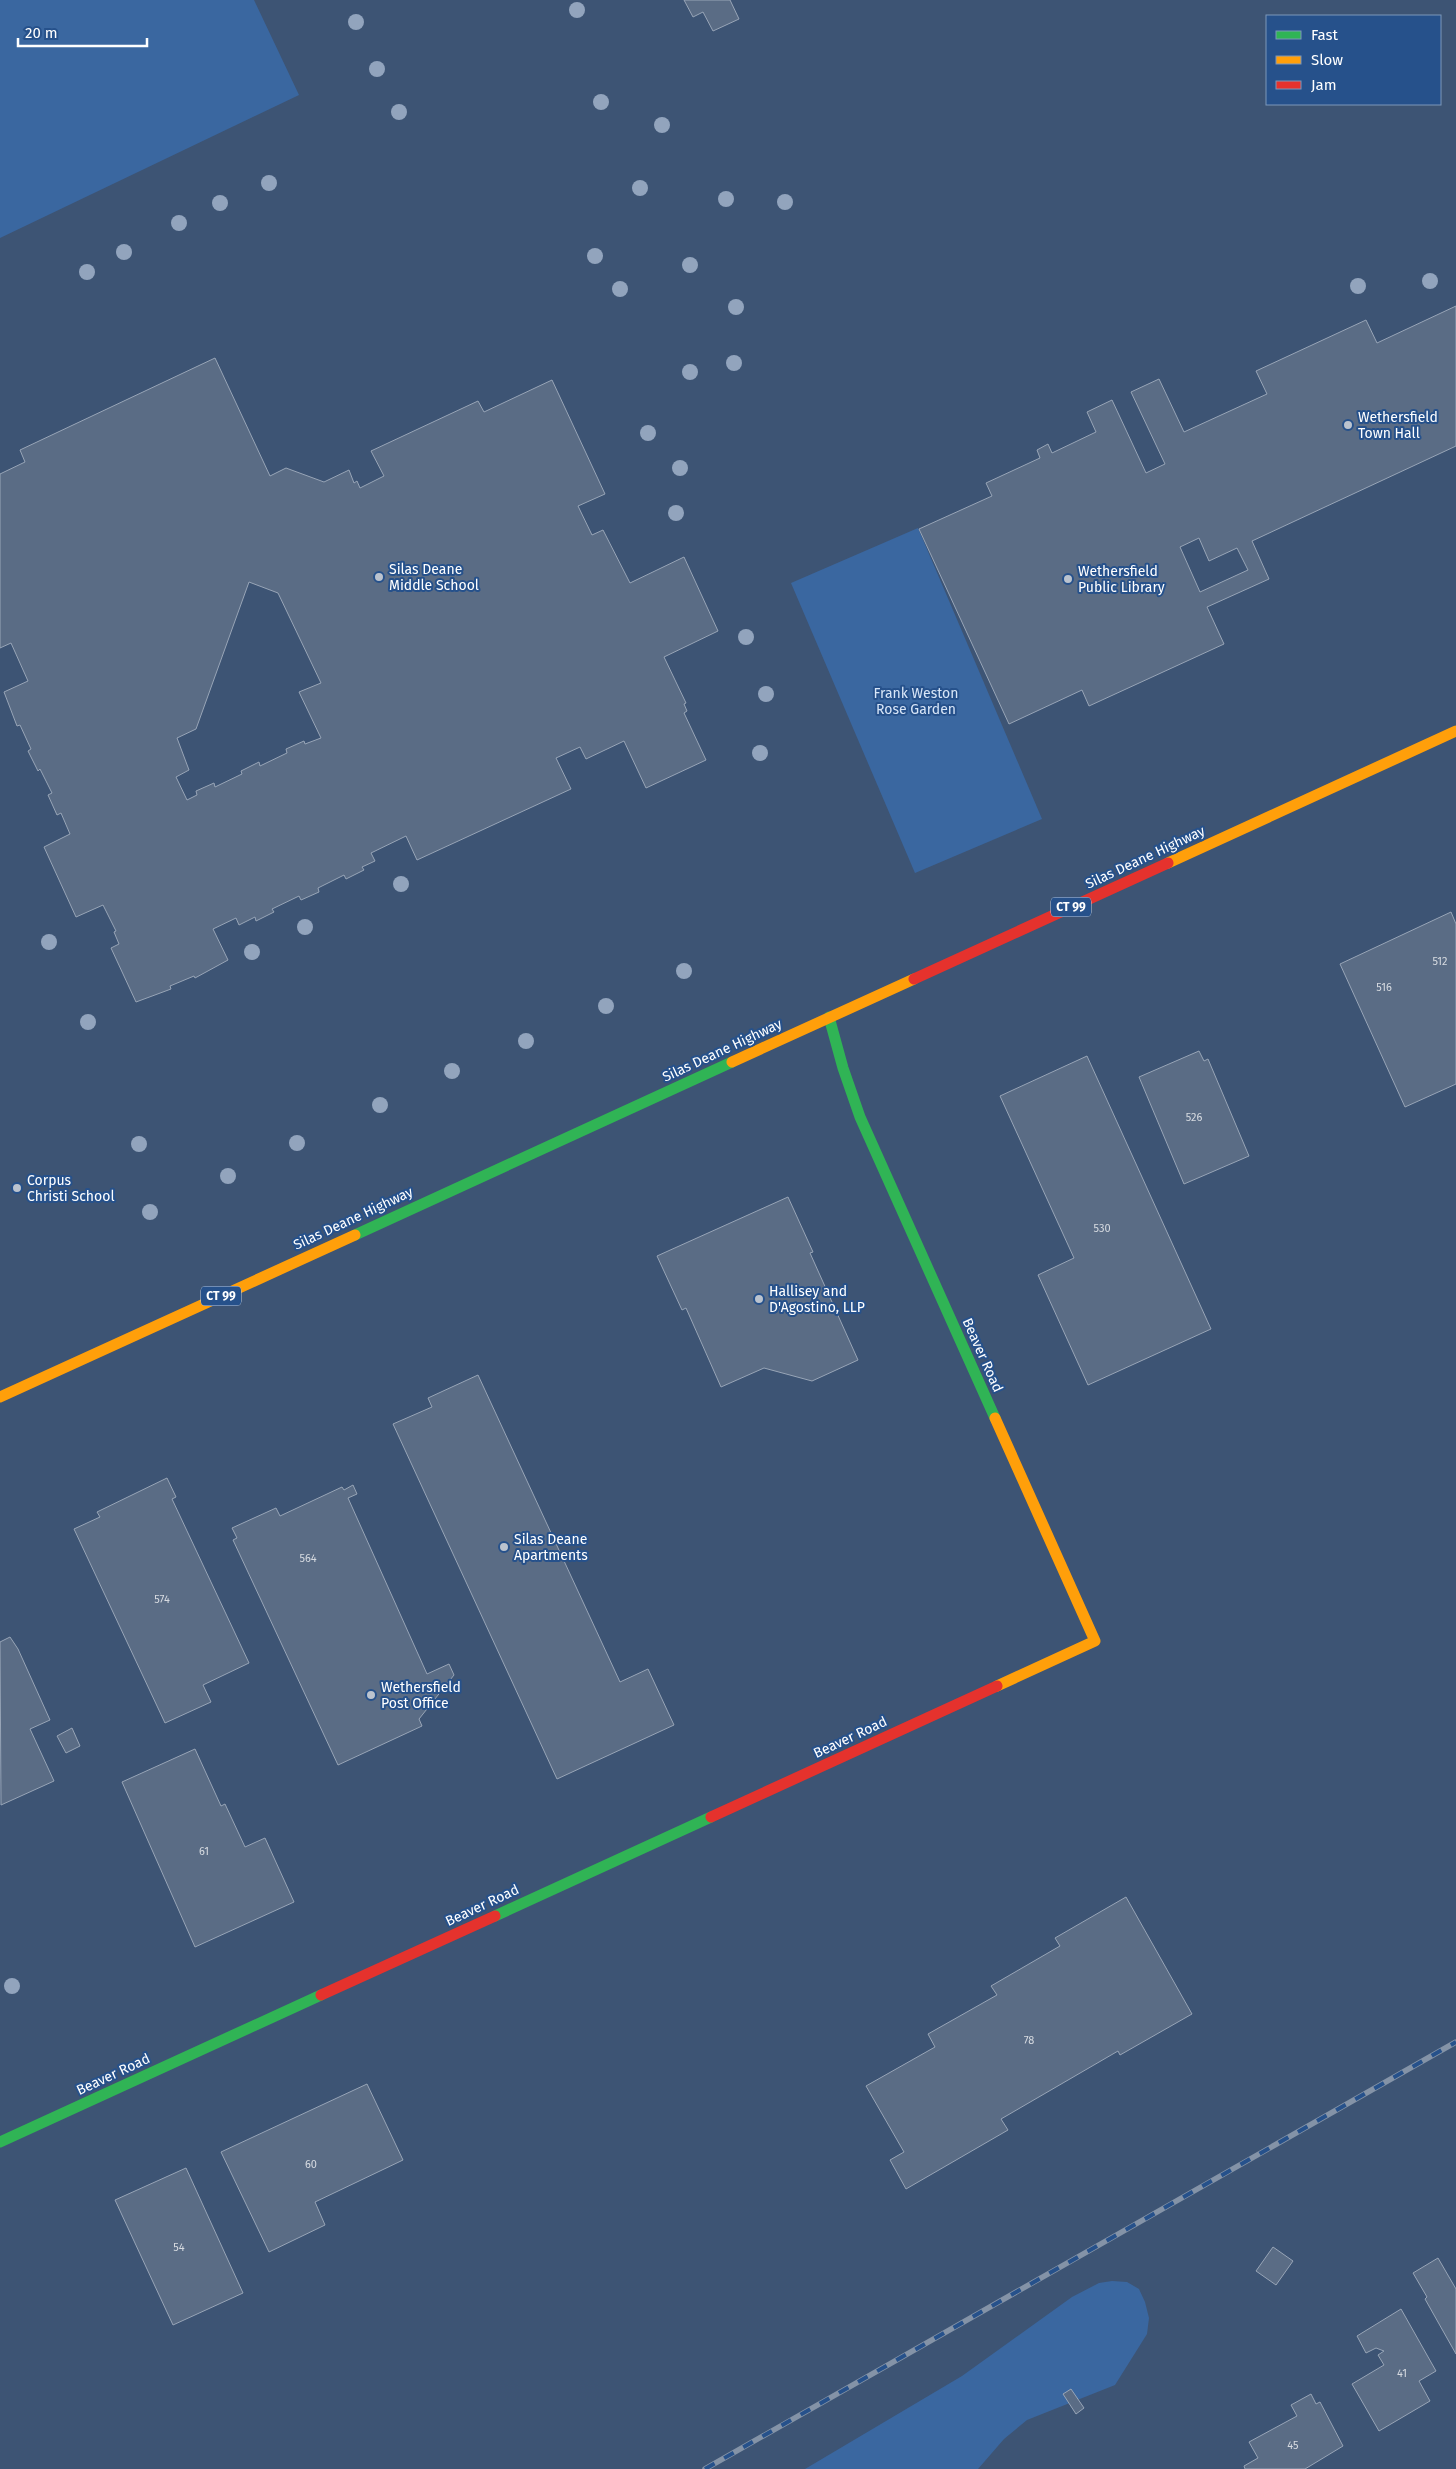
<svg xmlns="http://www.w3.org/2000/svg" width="1456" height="2469" viewBox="0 0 1456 2469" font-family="'Fira Sans',sans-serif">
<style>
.green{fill:#3a67a0}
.building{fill:#5a6c85;stroke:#98a5b7;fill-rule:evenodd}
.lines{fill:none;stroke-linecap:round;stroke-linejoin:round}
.fast{stroke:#30b455;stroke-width:11}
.slow{stroke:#ff9f0a;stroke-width:11}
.jam{stroke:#e5322d;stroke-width:11}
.rail-casing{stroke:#8493a7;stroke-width:5.5}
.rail{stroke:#26518b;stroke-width:4;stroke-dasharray:11;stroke-linecap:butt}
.tree{fill:#92a4bd}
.poi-dot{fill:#bbc3ce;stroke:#26518b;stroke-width:2}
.labels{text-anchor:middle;stroke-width:4;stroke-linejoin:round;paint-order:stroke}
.number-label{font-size:11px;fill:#d6dae0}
.shield{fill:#26518b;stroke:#becbdc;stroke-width:1}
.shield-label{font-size:12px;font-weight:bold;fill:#fff}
.poi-label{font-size:14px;fill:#fff;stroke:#26518b;text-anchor:start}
.park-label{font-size:14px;fill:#d8e6f8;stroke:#26518b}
.street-label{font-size:14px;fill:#fff;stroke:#26518b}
</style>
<rect width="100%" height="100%" fill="#3d5474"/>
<path class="green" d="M0 0H254L299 95 0 238Z
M918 528 1042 819 915 873 791 583Z
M1112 2281 1127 2282 1139 2289 1145 2302 1149 2318 1147 2334 1115 2385 1027 2420 1004 2439 978 2469H805L962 2376 1072 2297 1099 2283Z"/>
<path class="building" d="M684 0H730L739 19 713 31 703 12 693 17Z
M1456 306V446L1252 541 1269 579 1207 607 1224 644 1089 706 1082 690 1009 724 919 529 992 496 986 483 1040 458 1037 450 1048 444 1052 453 1096 432 1087 412 1112 400 1146 473 1165 464 1131 392 1159 379 1184 432 1267 394 1256 371 1366 320 1377 343ZM1199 538 1209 561 1237 548 1248 570 1200 592 1180 547Z
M215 358 270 476 286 468 324 482 349 470 354 483 357 481 360 488 384 476 371 451 478 401 484 412 552 380 605 494 578 506 592 535 603 530 630 583 684 557 718 631 664 657 686 703 684 704 687 711 684 713 706 760 646 788 624 741 586 759 580 747 556 758 571 789 417 860 406 836 371 853 375 861 362 867 364 870 346 879 344 875 318 888 319 892 301 900 299 896 272 909 274 912 256 921 255 917 239 925 236 918 213 929 228 960 195 978 194 976 170 986 171 989 136 1002 111 948 119 944 114 932 116 931 103 905 76 917 44 847 70 834 61 813 57 815 48 795 52 793 40 769 38 771 28 751 31 749 20 725 17 726 4 692 28 681 11 643 0 648V474L25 462 20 450ZM249 582 278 593 321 683 299 692 321 738 305 744 304 741 286 749 287 753 260 766 259 762 241 771 242 774 215 787 214 783 196 791 197 795 187 800 176 777 189 770 177 738 196 729Z
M1451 912 1456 924V1084L1405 1107 1340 964Z
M1199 1051 1204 1061 1208 1059 1249 1156 1184 1184 1139 1077Z
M1087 1056 1211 1329 1088 1385 1038 1275 1074 1258 1000 1096Z
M788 1197 813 1252 810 1253 858 1360 812 1381 764 1368 721 1387 686 1308 682 1310 657 1256Z
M478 1375 620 1682 648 1669 674 1725 557 1779 393 1424 432 1407 428 1398Z
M167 1478 176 1497 172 1499 249 1663 203 1685 211 1702 165 1723 74 1529 100 1517 97 1512Z
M353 1485 357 1494 348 1498 427 1674 449 1664 454 1675 419 1719 422 1726 338 1765 233 1540 237 1538 232 1528 276 1508 280 1516 342 1487 344 1490Z
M10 1637 18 1649 50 1720 30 1729 54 1781 1 1805 0 1642Z
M72 1728 80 1746 66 1753 57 1736Z
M195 1749 221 1806 225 1804 245 1847 265 1838 294 1902 195 1947 122 1782Z
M1126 1897 1192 2014 1120 2055 1118 2051 1001 2119 1008 2130 906 2189 890 2160 904 2152 866 2086 935 2047 928 2034 997 1995 991 1986 1060 1946 1055 1938Z
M367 2084 403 2160 315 2202 325 2225 269 2252 221 2152Z
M186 2168 243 2293 173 2325 115 2200Z
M1273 2247 1293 2261 1276 2285 1256 2271Z
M1438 2258 1456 2289V2354L1425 2299 1427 2297 1413 2273Z
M1401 2309 1436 2371 1419 2381 1430 2401 1379 2431 1352 2384 1384 2365 1378 2355 1384 2351 1376 2348 1366 2353 1357 2336Z
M1071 2389 1084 2408 1076 2414 1063 2394Z
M1311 2394 1316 2404 1320 2402 1343 2446 1305 2469H1245L1244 2466 1258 2458 1249 2442 1297 2416 1291 2405Z"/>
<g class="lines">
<path class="fast" d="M829 1017 843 1068 860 1117 995 1418
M355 1235 732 1062
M495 1916 711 1817
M0 2142 321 1995"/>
<path class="slow" d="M1168 863 1456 731
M732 1062 914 979
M0 1397 355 1235
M995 1418 1095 1641 997 1686"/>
<path class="jam" d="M914 979 1168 863
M711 1817 997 1686
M321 1995 495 1916"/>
<g class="rail-casing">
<path id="rail" d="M705 2469 1456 2042"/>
</g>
<use href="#rail" class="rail"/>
</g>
<g class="tree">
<circle cx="577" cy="10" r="8"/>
<circle cx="356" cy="22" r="8"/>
<circle cx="377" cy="69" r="8"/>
<circle cx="601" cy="102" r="8"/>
<circle cx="399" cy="112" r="8"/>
<circle cx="662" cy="125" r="8"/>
<circle cx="269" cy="183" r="8"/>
<circle cx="640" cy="188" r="8"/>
<circle cx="726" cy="199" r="8"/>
<circle cx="785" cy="202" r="8"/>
<circle cx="220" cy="203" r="8"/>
<circle cx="179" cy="223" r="8"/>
<circle cx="124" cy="252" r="8"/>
<circle cx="595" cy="256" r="8"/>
<circle cx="690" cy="265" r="8"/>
<circle cx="87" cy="272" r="8"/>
<circle cx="1430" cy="281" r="8"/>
<circle cx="1358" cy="286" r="8"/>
<circle cx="620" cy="289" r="8"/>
<circle cx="736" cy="307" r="8"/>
<circle cx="734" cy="363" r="8"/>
<circle cx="690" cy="372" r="8"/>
<circle cx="648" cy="433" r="8"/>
<circle cx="680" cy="468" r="8"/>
<circle cx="676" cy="513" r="8"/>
<circle cx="746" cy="637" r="8"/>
<circle cx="766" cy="694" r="8"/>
<circle cx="760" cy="753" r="8"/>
<circle cx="401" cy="884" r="8"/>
<circle cx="305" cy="927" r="8"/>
<circle cx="49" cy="942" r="8"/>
<circle cx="252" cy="952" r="8"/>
<circle cx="684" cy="971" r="8"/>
<circle cx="606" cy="1006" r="8"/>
<circle cx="88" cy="1022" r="8"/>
<circle cx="526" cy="1041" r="8"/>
<circle cx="452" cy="1071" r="8"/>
<circle cx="380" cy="1105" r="8"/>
<circle cx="297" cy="1143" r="8"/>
<circle cx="139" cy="1144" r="8"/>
<circle cx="228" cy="1176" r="8"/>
<circle cx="150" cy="1212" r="8"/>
<circle cx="12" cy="1986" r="8"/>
</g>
<g class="poi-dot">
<circle cx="1348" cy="425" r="5"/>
<circle cx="379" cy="577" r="5"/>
<circle cx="1068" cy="579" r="5"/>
<circle cx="17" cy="1188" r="5"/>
<circle cx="759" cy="1299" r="5"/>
<circle cx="504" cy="1547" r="5"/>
<circle cx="371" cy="1695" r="5"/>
</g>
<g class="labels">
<g class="number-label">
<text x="1440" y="965">512</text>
<text x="1384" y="991">516</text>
<text x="1194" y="1121">526</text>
<text x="1102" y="1232">530</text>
<text x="308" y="1562">564</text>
<text x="162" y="1603">574</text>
<text x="204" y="1855">61</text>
<text x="1029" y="2044">78</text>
<text x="311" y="2168">60</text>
<text x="179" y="2251">54</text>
<text x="1402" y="2377">41</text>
<text x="1293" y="2449">45</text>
</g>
<g class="shield">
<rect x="1051" y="897.5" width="40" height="19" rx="4"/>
<rect x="201" y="1286.5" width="40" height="19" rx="4"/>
</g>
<g class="shield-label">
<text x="1071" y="911">CT 99</text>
<text x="221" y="1300">CT 99</text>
</g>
<g class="poi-label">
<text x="1358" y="422">Wethersfield<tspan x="1358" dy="16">Town Hall</tspan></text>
<text x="389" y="574">Silas Deane<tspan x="389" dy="16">Middle School</tspan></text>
<text x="1078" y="576">Wethersfield<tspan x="1078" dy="16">Public Library</tspan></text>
<text x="27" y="1185">Corpus<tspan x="27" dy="16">Christi School</tspan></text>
<text x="769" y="1296">Hallisey and<tspan x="769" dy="16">D'Agostino, LLP</tspan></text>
<text x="514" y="1544">Silas Deane<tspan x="514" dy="16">Apartments</tspan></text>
<text x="381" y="1692">Wethersfield<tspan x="381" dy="16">Post Office</tspan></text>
</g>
<g class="park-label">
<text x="916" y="698">Frank Weston<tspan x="916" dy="16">Rose Garden</tspan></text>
</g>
<g class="street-label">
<text transform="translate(1145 857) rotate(-25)" y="5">Silas Deane Highway</text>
<text transform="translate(722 1050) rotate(-25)" y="5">Silas Deane Highway</text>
<text transform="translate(353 1218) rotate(-25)" y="5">Silas Deane Highway</text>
<text transform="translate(983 1355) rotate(66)" y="5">Beaver Road</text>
<text transform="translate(850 1737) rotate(-25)" y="5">Beaver Road</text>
<text transform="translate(482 1905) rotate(-25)" y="5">Beaver Road</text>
<text transform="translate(113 2074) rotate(-25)" y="5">Beaver Road</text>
</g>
</g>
<rect x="1266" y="15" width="175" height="90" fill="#26518b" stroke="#7d97b9"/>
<rect x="1276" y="31" width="25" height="8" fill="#30b455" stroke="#7d97b9"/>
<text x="1311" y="40" font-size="15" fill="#ffffff">Fast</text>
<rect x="1276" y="56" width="25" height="8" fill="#ff9f0a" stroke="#7d97b9"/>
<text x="1311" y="65" font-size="15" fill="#ffffff">Slow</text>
<rect x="1276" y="81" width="25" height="8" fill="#e5322d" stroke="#7d97b9"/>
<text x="1311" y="90" font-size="15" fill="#ffffff">Jam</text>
<path d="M18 38v8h129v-8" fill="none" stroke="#ffffff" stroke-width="2.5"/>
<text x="25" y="38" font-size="15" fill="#ffffff" stroke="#26518b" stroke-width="4" paint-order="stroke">20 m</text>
</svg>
